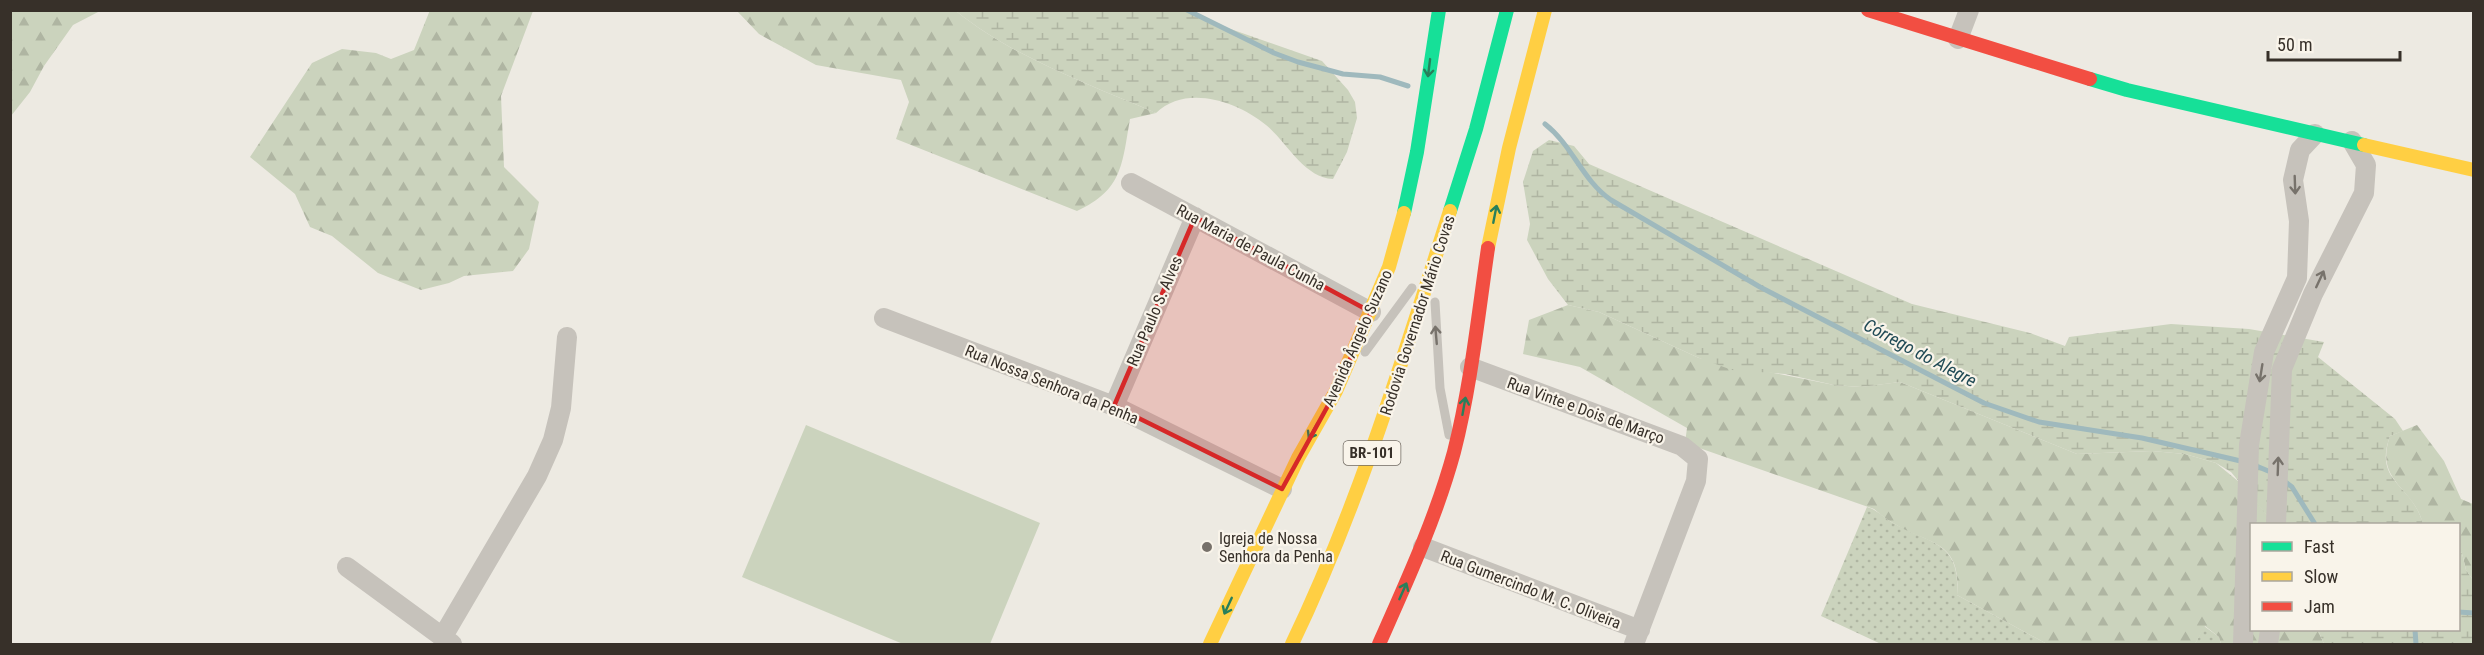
<svg xmlns="http://www.w3.org/2000/svg" width="2484" height="655" viewBox="0 0 2484 655" font-family="'Roboto Condensed',sans-serif">
<style>
.grass{fill:url(#grass-dots)}
.forest{fill:url(#forest-firs)}
.wetland{fill:url(#wetland-marsh)}
.pitch{fill:#cbd3bd}
.lines{fill:none;stroke-linecap:round;stroke-linejoin:round}
.stream{stroke:#9fb9bd;stroke-width:5}
.lane{stroke:#c6c2bb;stroke-width:9}
.street{stroke:#c6c2bb;stroke-width:20}
.fast{stroke:#16e098;stroke-width:14}
.slow{stroke:#ffcf43;stroke-width:14}
.jam{stroke:#f24e42;stroke-width:14}
.oneway{stroke:#287f5b}
.oneway2{stroke:#77726b}
.marked{fill:#d62828;fill-opacity:0.2;stroke:#d62828;stroke-width:4.5;stroke-linejoin:round}
.poi-dot{fill:#77716a;stroke:#f9f4ea;stroke-width:2}
.labels{text-anchor:middle;stroke-width:4.5;stroke-linejoin:round;paint-order:stroke}
.shield{fill:#f9f4ea;stroke:#716b63;stroke-width:1.5}
.shield-label{font-size:15px;font-weight:bold;fill:#373029}
.street-label{font-size:16px;fill:#373029;stroke:#f9f4ea}
.poi-label{font-size:16px;fill:#373029;stroke:#f9f4ea;text-anchor:start}
.water-label{font-size:18px;font-style:italic;fill:#214b56;stroke:#f9f4ea}
</style>
<defs>
<pattern id="grass-dots" width="8" height="8" patternUnits="userSpaceOnUse" patternTransform="scale(1.5)"><rect width="8" height="8" fill="#cbd3bd"/><path d="M2 2h.1M6 6h.1" fill="none" stroke="#afb5a2" stroke-width="1.8" stroke-linecap="round"/></pattern>
<pattern id="forest-firs" width="22" height="20" patternUnits="userSpaceOnUse" patternTransform="scale(1.5)"><rect width="22" height="20" fill="#cbd3bd"/><path d="M5 1l3.5 6h-7zM16 11l3.5 6h-7z" fill="#afb5a2"/></pattern>
<pattern id="wetland-marsh" width="20" height="14" patternUnits="userSpaceOnUse" patternTransform="scale(1.5)"><rect width="20" height="14" fill="#cbd3bd"/><path d="M1 5h8M5 5V1M11 12h8M15 12V8" fill="none" stroke="#afb5a2"/></pattern>
</defs>
<rect width="100%" height="100%" fill="#edeae2"/>
<path class="grass" d="M1867 507C1878 510 1885 519 1895 524 1931 544 1961 542 1957 595L2047 644H1881L1821 616Z
M2204 626 2219 637 2221 644H2195Z"/>
<path class="forest" d="M11 10 100 11 73 25 44 66 30 92 11 116Z
M430 10 533 11 501 96 504 167 539 202 529 249 513 271 464 276 449 283 421 290 378 273 332 236 310 227 295 194 250 157 312 63 342 49 376 53 391 59 414 50Z
M737 11H956C1013 57 1088 84 1156 113L1130 119C1122 164 1123 190 1077 211L896 139 909 102 901 80 816 65 759 34Z
M1568 305 1599 312 1699 358 1834 385 1860 387 1900 382 2077 454 2152 451 2185 454 2216 463 2244 486 2274 524H2252V630H2318L2324 644H2221L2219 637 2205 626 2195 644H2047L1957 595C1962 539 1928 545 1893 523 1886 519 1880 514 1874 509L1685 443 1687 428 1580 367 1523 354 1529 320Z
M2417 425 2444 461 2461 499 2473 504V580L2466 570 2462 553 2459 552 2458 524H2423C2413 486 2374 482 2390 436Z"/>
<path class="wetland" d="M956 11H1192L1202 19 1322 61 1348 90 1355 102 1357 118 1347 152 1333 179C1304 178 1286 141 1266 125 1237 101 1186 84 1156 113 1088 84 1013 57 956 11Z
M1549 140 1574 146 1589 164 1912 304 2030 333 2065 346 2069 337 2171 324 2249 329 2324 342 2318 357 2395 419 2403 431 2390 436C2373 483 2412 483 2423 524H2274L2231 472 2216 463 2185 454 2152 451 2077 454 1900 382 1861 387 1834 385 1785 374 1732 370 1699 358 1599 312 1568 305 1548 279 1527 240 1530 224 1523 182 1533 151Z
M2459 552 2462 553 2466 570 2473 580V644H2324L2318 630H2458Z"/>
<path class="pitch" d="M806 425 1040 523 990 644H903L742 577Z"/>
<g class="lines">
<path class="stream" d="M1187 10 1274 53 1298 62 1343 74 1380 77 1408 86
M1545 124C1573 146 1582 180 1611 200L1760 287 1984 403 2039 422 2142 438 2245 462
M2254 465 2273 473
M2283 480 2292 487 2315 524
M2458 612 2474 613
M2415 630 2416 644"/>
<path class="lane" d="M1435 302 1440 388 1449 435
M1365 352 1412 288"/>
<path class="street" d="M1958 39 1969 10
M1131 183 1371 312
M884 318 1114 406 1282 489
M1470 367 1682 446 1698 459 1696 481 1634 644
M1114 406 1195 217
M2276 524 2282 369 2313 294 2364 193 2366 165 2352 141
M1423 547 1640 630
M347 567 452 644
M442 638 537 476 553 440 561 408 567 337
M2243 644 2249 445 2264 352 2297 278 2299 221 2293 180 2300 150 2315 134
M2268 644 2270 630"/>
<path class="fast" d="M2090 79 2127 90 2364 145
M1450 211 1476 129 1507 10
M1404 213 1417 152 1439 10"/>
<path class="slow" d="M2364 145 2474 170
M1488 248 1509 148 1545 10
M1210 644 1298 458 1336 391 1389 267 1404 213
M1292 644C1359 505 1403 358 1450 211"/>
<path class="jam" d="M1868 10 2090 79
M1379 644C1407 581 1436 518 1454 452 1471 385 1478 316 1488 248"/>
</g>
<defs><path id="oneway-shaft" d="M-6 0H5M1.5-3L5.5 0L1.5 3" fill="none" stroke-width="1.6" stroke-linecap="round" stroke-linejoin="round" transform="scale(1.5)"/></defs>
<g class="oneway">
<use href="#oneway-shaft" transform="translate(1429 68) rotate(97)"/>
<use href="#oneway-shaft" transform="translate(1495 214) rotate(-79)"/>
<use href="#oneway-shaft" transform="translate(1464 406) rotate(-80)"/>
<use href="#oneway-shaft" transform="translate(1313 431) rotate(120)"/>
<use href="#oneway-shaft" transform="translate(1403 591) rotate(-66)"/>
<use href="#oneway-shaft" transform="translate(1228 606) rotate(115)"/>
</g>
<g class="oneway2">
<use href="#oneway-shaft" transform="translate(2295 185) rotate(88)"/>
<use href="#oneway-shaft" transform="translate(2320 279) rotate(-65)"/>
<use href="#oneway-shaft" transform="translate(1436 335) rotate(-95)"/>
<use href="#oneway-shaft" transform="translate(2261 373) rotate(99)"/>
<use href="#oneway-shaft" transform="translate(2278 466) rotate(-88)"/>
</g>
<path class="marked" d="M1195 217 1371 312 1336 391 1282 489 1114 406Z"/>
<circle class="poi-dot" cx="1207" cy="547" r="6"/>
<g class="labels">
<rect class="shield" x="1343.5" y="441" width="57" height="24" rx="4.5"/>
<g class="shield-label">
<text x="1372" y="458">BR-101</text>
</g>
<g class="street-label">
<text transform="translate(1251 247) rotate(28)" y="6">Rua Maria de Paula Cunha</text>
<text transform="translate(1154 311) rotate(-67)" y="6">Rua Paulo S. Alves</text>
<text transform="translate(1417 315) rotate(-72)" y="6">Rodovia Governador Mário Covas</text>
<text transform="translate(1357 338) rotate(-66)" y="6">Avenida Ângelo Suzano</text>
<text transform="translate(1052 384) rotate(22)" y="6">Rua Nossa Senhora da Penha</text>
<text transform="translate(1586 410) rotate(20)" y="6">Rua Vinte e Dois de Março</text>
<text transform="translate(1531 589) rotate(21)" y="6">Rua Gumercindo M. C. Oliveira</text>
</g>
<g class="poi-label">
<text x="1219" y="544">Igreja de Nossa<tspan x="1219" dy="18">Senhora da Penha</tspan></text>
</g>
<g class="water-label">
<text transform="translate(1920 353) rotate(28)" y="6">Córrego do Alegre</text>
</g>
</g>
<rect width="2484" height="655" fill="none" stroke="#373029" stroke-width="24"/>
<rect x="2250" y="523" width="210" height="108" fill="#f9f4ea" stroke="#aba69d" stroke-width="1.5"/>
<rect x="2262" y="542" width="30" height="9" fill="#16e098" stroke="#aba69d" stroke-width="1.5"/>
<text x="2304" y="553" font-size="18" fill="#373029">Fast</text>
<rect x="2262" y="572" width="30" height="9" fill="#ffcf43" stroke="#aba69d" stroke-width="1.5"/>
<text x="2304" y="583" font-size="18" fill="#373029">Slow</text>
<rect x="2262" y="602" width="30" height="9" fill="#f24e42" stroke="#aba69d" stroke-width="1.5"/>
<text x="2304" y="613" font-size="18" fill="#373029">Jam</text>
<path d="M2268 51v9h132v-9" fill="none" stroke="#373029" stroke-width="3"/>
<text x="2277" y="51" font-size="18" fill="#373029" stroke="#f9f4ea" stroke-width="4.5" paint-order="stroke">50 m</text>
</svg>
